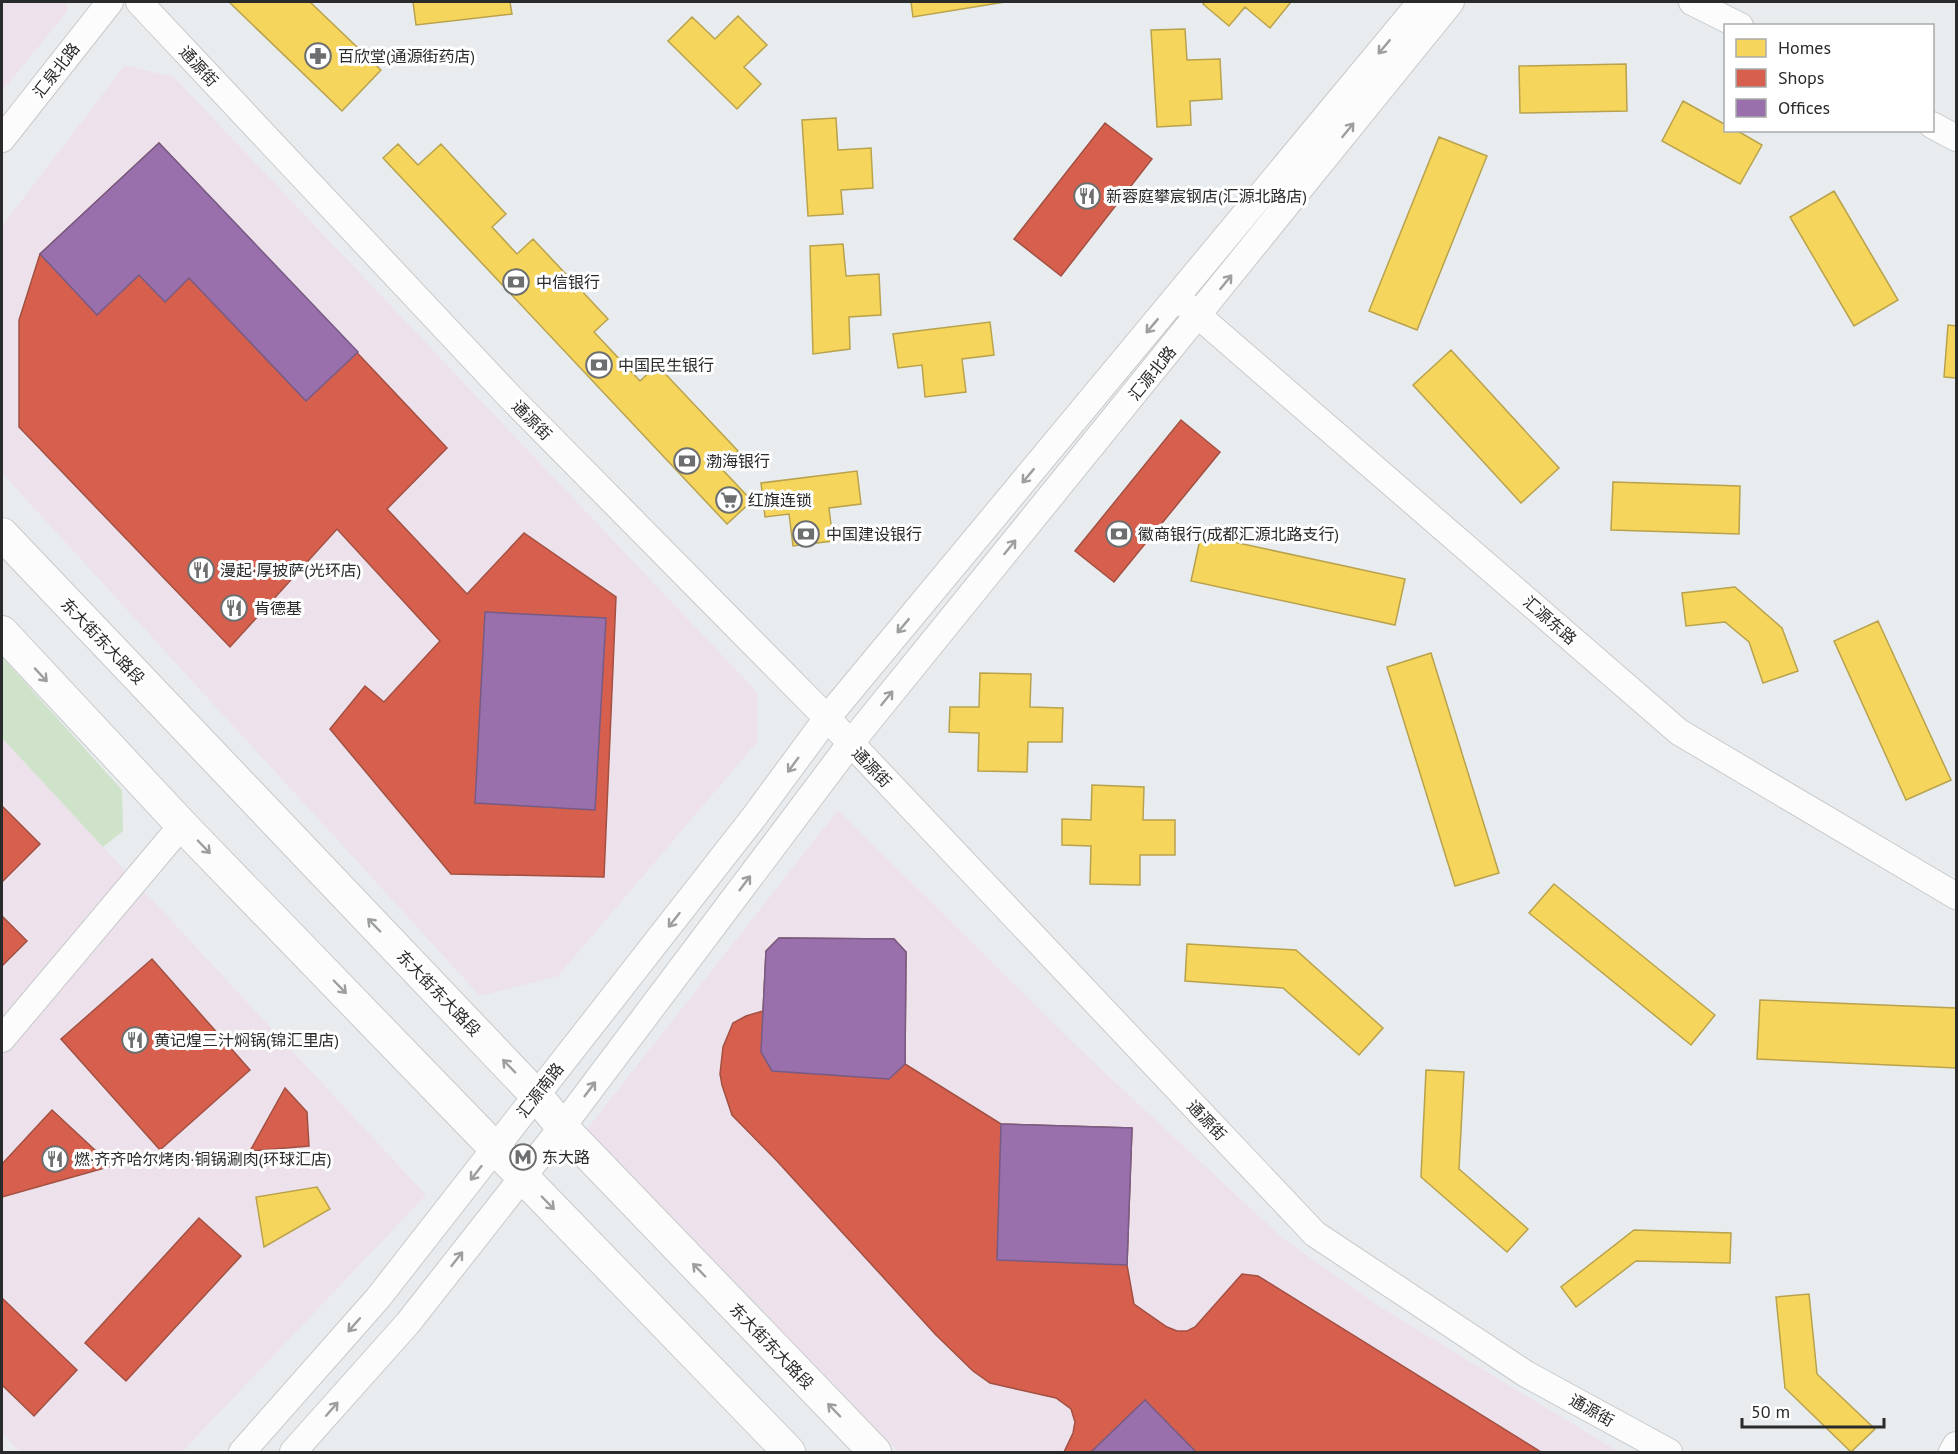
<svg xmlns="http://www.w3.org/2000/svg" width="1958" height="1454" viewBox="0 0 1958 1454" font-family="'PT Sans','Noto Sans SC',sans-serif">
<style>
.commercial{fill:#ede2eb}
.green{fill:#cee3c9}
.homes{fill:#f6d55c;stroke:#b8a24d;stroke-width:1.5}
.shops{fill:#d6604d;stroke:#a25043;stroke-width:1.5}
.offices{fill:#9970ab;stroke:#775b85;stroke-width:1.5}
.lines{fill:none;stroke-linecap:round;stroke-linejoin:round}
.minor-casing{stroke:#c7c9cb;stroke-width:28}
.major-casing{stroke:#c7c9cb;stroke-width:34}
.minor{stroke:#fcfcfc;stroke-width:26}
.major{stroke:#fcfcfc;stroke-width:32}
.oneway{stroke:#9d9e9e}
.labels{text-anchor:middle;stroke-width:6;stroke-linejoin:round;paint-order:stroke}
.poi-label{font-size:16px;fill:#292a2b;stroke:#fff;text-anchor:start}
.street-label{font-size:16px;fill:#292a2b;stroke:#fff}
</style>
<rect width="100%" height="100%" fill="#e9ecee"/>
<path class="commercial" d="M2 2H67V12L2 91Z
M125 65 174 77 757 692 758 741 558 976 480 996 2 473V226Z
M2 738 426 1195 182 1452H20L2 1433Z
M838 810 1087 1056 1281 1237 1380 1307 1619 1452H899L587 1129Z"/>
<path class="green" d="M2 657 122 790 123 831 103 847 2 738Z"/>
<path class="homes" d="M229 2H310L381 70 342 111Z
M413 2H510L512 14 416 25Z
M911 2H1005L913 17Z
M1205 2H1291L1270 28 1245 7 1229 26 1203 4Z
M738 16 767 45 744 67 761 84 737 109 668 41 692 17 715 39Z
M1185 29 1187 60 1220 59 1222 99 1190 101 1191 125 1157 127 1151 30Z
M1626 64 1627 111 1520 113 1519 66Z
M1683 101 1726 125V130H1736L1762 145 1740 184 1662 141Z
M836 118 838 150 871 148 873 188 841 190 843 214 808 216 802 120Z
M1439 137 1487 156 1417 330 1369 311Z
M398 144 418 165 441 144 506 214 492 227 517 254 533 239 608 319 594 332 640 381 657 365 738 451 720 467 752 501 727 524 383 158Z
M1834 191 1898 300 1854 326 1790 217Z
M843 244 846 276 879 274 881 315 849 317 850 349 813 354 810 246Z
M990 322 994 355 962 359 966 392 925 397 922 365 898 368 893 334Z
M1948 325 1956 326V378L1944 377Z
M1451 350 1559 468 1521 503 1413 385Z
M857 471 861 504 829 508 833 541 793 546 789 514 765 517 761 483Z
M1613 482 1740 486 1739 534 1611 530Z
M1201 535 1405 579 1395 625 1191 581Z
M1735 587 1782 628 1798 671 1763 683 1749 642 1725 622 1686 626 1682 593Z
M1878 621 1951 780 1906 800 1834 641Z
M1431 653 1499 873 1455 886 1387 667Z
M980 673 1031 674 1030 707 1063 708 1062 742H1028L1027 772 978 771 979 733 949 732 950 707H979Z
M1092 785 1144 787 1143 820H1175V855H1140V885L1090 884 1091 846 1062 845V819L1091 820Z
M1554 884 1715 1015 1691 1045 1529 913Z
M1187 944 1296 950 1383 1028 1359 1055 1283 988 1185 981Z
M1760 1000 1956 1008V1068L1757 1059Z
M1426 1070 1464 1072 1459 1169 1528 1229 1507 1252 1421 1177Z
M317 1187 330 1209 264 1247 256 1197Z
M1634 1230 1731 1233 1730 1263 1636 1261 1576 1307 1561 1287Z
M1809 1294 1817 1374 1875 1429 1851 1452 1785 1388 1776 1297Z"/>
<path class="shops" d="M1105 123 1152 159 1061 276 1014 239Z
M159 143 447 448 387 509 467 594 524 533 616 597 604 877 451 874 330 729 365 686 384 702 440 641 337 529 230 647 19 427V320L40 254Z
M1181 420 1220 452 1114 582 1075 551Z
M2 806 40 844 2 882Z
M2 916 27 941 2 966Z
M779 938 894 939 906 952 905 1064 1001 1124 1132 1128 1127 1265 1134 1304 1167 1327 1177 1331H1187L1195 1327 1242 1274 1258 1276 1541 1452H1064L1073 1433 1075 1422 1071 1409 1056 1398 990 1383 973 1371 936 1335 777 1161 732 1115 722 1085 720 1074 723 1047 733 1023 746 1016 763 1011 766 951Z
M152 959 250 1070 160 1150 61 1039Z
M285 1088 307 1112 309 1146 250 1151Z
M52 1110 112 1166 2 1197V1164Z
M199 1218 241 1256 126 1381 85 1343Z
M2 1298 77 1370 34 1416 2 1385Z"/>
<path class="offices" d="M159 143 358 352 306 401 189 278 165 302 139 275 97 315 40 254Z
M485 612 606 618 595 810 475 803Z
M779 938 894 939 906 952 905 1064 889 1079 772 1071 761 1052 766 951Z
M1001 1124 1132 1128 1127 1265 997 1260Z
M1145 1400 1196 1452H1091Z"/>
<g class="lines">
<g class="minor-casing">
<path id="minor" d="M139 2 511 398 827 718 1315 1234 1526 1374 1669 1452
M1692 2 1740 26
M1932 125 1956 138
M2 139 110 2
M1186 305 1679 732 1956 896
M2 1039 182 825
M242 1452 378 1298 754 817 827 718 1421 2
M293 1452 408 1323 562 1127 850 744 1451 2
M1952 1452 1956 1445"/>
</g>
<g class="major-casing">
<path id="major" d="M2 534 536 1095 562 1127 875 1452
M2 632 182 825 789 1452"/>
</g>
<use href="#minor" class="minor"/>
<use href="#major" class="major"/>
</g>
<defs><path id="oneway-shaft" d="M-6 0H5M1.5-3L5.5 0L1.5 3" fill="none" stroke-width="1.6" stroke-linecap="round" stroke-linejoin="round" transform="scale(1.5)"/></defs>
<g class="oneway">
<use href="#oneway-shaft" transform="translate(1384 47) rotate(130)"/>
<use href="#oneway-shaft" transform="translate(1348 130) rotate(-51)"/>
<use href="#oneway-shaft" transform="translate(1226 282) rotate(-51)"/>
<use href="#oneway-shaft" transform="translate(1152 326) rotate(130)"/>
<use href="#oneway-shaft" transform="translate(1028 476) rotate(130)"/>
<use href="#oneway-shaft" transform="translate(1010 547) rotate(-51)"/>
<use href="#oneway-shaft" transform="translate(903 626) rotate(130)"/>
<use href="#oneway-shaft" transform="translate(41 675) rotate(47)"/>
<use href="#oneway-shaft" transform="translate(887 698) rotate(-51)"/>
<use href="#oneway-shaft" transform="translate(793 765) rotate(126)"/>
<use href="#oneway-shaft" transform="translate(204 847) rotate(46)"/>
<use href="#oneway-shaft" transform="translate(745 883) rotate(-53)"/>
<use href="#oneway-shaft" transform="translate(674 920) rotate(128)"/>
<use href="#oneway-shaft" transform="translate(374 925) rotate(-134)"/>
<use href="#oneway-shaft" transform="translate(340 987) rotate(46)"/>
<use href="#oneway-shaft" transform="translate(509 1066) rotate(-134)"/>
<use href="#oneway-shaft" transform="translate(590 1089) rotate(-53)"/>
<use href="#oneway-shaft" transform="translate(476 1173) rotate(128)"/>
<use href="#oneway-shaft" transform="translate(548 1203) rotate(46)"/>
<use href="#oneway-shaft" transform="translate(457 1259) rotate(-52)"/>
<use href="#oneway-shaft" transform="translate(699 1270) rotate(-134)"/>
<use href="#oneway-shaft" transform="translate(354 1325) rotate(131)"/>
<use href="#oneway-shaft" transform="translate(332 1409) rotate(-49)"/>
<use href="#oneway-shaft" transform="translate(834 1410) rotate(-134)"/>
</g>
<defs>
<g id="pharmacy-ring" transform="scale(1.35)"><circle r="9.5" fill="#fff" stroke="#6c6e6f" stroke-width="1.5"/><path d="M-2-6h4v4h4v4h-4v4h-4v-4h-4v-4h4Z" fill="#6c6e6f"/></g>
<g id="restaurant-ring" transform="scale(1.35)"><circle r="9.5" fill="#fff" stroke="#6c6e6f" stroke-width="1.5"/><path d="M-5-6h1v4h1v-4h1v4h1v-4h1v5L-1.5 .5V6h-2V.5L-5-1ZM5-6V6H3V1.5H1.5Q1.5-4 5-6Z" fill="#6c6e6f"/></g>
<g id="bank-ring" transform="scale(1.35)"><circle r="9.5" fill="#fff" stroke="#6c6e6f" stroke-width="1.5"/><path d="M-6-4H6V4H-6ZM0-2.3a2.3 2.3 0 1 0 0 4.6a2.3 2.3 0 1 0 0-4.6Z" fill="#6c6e6f"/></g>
<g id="supermarket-ring" transform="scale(1.35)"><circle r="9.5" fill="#fff" stroke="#6c6e6f" stroke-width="1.5"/><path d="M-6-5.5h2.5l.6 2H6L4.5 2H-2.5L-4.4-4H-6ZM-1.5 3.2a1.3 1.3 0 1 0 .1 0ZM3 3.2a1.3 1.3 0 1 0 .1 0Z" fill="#6c6e6f"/></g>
<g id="metro-ring" transform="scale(1.35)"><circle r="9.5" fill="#fff" stroke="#6c6e6f" stroke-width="1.5"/><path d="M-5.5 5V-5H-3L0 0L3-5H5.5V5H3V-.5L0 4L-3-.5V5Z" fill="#6c6e6f"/></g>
</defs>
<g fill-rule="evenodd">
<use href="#pharmacy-ring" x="318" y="56"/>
<use href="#restaurant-ring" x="1087" y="196"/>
<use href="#bank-ring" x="516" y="282"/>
<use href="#bank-ring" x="599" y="365"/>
<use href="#bank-ring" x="687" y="461"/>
<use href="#supermarket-ring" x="729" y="500"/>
<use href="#bank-ring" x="806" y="534"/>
<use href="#bank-ring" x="1119" y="534"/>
<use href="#restaurant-ring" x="201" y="570"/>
<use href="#restaurant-ring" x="234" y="608"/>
<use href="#restaurant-ring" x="135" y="1040"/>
<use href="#metro-ring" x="523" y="1157"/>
<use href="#restaurant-ring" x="55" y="1159"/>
</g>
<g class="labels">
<g class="poi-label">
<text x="338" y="62">百欣堂(通源街药店)</text>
<text x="1106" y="202">新蓉庭攀宸钢店(汇源北路店)</text>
<text x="536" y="288">中信银行</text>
<text x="618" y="371">中国民生银行</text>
<text x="706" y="467">渤海银行</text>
<text x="748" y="506">红旗连锁</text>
<text x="826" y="540">中国建设银行</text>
<text x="1138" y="540">徽商银行(成都汇源北路支行)</text>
<text x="220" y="576">漫起·厚披萨(光环店)</text>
<text x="254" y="614">肯德基</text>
<text x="154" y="1046">黄记煌三汁焖锅(锦汇里店)</text>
<text x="542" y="1163">东大路</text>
<text x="74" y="1165">燃·齐齐哈尔烤肉·铜锅涮肉(环球汇店)</text>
</g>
<g class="street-label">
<text transform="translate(199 66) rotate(47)" y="6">通源街</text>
<text transform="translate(56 70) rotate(-52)" y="6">汇泉北路</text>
<text transform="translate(1152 373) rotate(-51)" y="6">汇源北路</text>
<text transform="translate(532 420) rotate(45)" y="6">通源街</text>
<text transform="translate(1550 620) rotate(41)" y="6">汇源东路</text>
<text transform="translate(103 641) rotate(46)" y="6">东大街东大路段</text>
<text transform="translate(872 767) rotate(46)" y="6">通源街</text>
<text transform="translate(439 993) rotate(46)" y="6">东大街东大路段</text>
<text transform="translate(540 1090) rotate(-52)" y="6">汇源南路</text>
<text transform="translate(1207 1120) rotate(46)" y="6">通源街</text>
<text transform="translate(772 1346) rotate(46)" y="6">东大街东大路段</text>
<text transform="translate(1592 1410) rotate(29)" y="6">通源街</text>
</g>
</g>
<rect width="1958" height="1454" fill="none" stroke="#292a2b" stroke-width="6"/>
<rect x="1724" y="24" width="210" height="108" fill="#ffffff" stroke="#a9aaaa" stroke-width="1.5"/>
<rect x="1736" y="39" width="30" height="18" fill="#f6d55c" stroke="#a9aaaa" stroke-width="1.5"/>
<text x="1778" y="54" font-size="18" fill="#292a2b">Homes</text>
<rect x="1736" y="69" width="30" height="18" fill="#d6604d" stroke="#a9aaaa" stroke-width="1.5"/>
<text x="1778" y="84" font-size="18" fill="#292a2b">Shops</text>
<rect x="1736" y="99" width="30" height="18" fill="#9970ab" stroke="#a9aaaa" stroke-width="1.5"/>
<text x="1778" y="114" font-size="18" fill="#292a2b">Offices</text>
<path d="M1742 1418v9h142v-9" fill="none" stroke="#292a2b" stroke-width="3"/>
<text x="1751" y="1418" font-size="18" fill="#292a2b" stroke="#ffffff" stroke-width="4.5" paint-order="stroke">50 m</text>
</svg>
